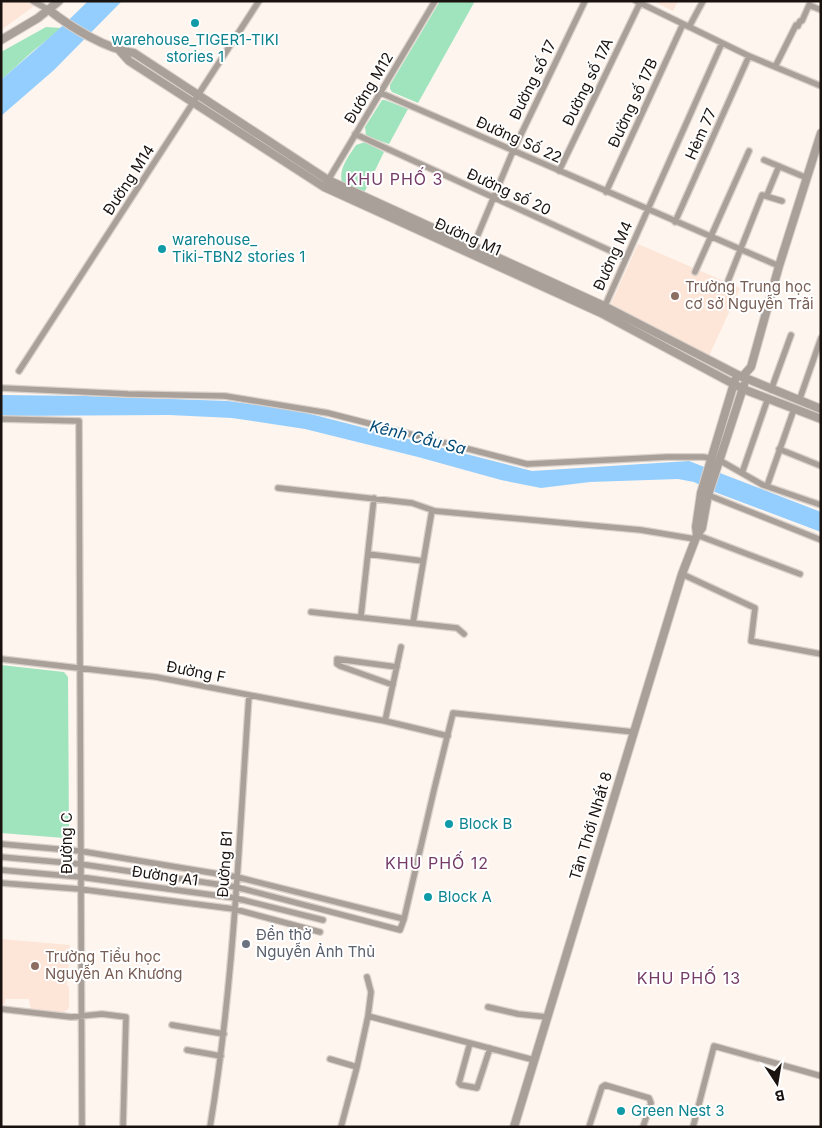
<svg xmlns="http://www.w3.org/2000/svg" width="822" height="1128" viewBox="0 0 822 1128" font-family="Inter,sans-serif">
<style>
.built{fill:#fde5d7}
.green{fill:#a0e4bd}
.water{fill:#94cefe}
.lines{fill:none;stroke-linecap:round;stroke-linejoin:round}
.minor-casing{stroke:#dad1cb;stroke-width:8}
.tertiary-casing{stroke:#dad1cb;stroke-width:10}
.minor{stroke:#a9a09a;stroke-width:5.5}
.tertiary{stroke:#a9a09a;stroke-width:8}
.culture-dot{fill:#0f9aa8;stroke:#fff;stroke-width:2}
.education-dot{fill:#8d6e63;stroke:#fff;stroke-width:2}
.worship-dot{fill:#6b7280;stroke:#fff;stroke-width:2}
.labels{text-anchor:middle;stroke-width:4;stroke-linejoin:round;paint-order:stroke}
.culture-label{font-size:15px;fill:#0d838f;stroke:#fff;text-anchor:start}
.street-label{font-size:15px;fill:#1a120e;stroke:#fff}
.education-label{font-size:15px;fill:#785e54;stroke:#fff;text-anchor:start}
.worship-label{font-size:15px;fill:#5b616d;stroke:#fff;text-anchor:start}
.neighbourhood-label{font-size:16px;letter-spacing:1px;fill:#743b67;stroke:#fff}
.water-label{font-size:16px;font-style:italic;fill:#044a76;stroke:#fff}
</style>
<rect width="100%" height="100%" fill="#fef5ef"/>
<path class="built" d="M1 1H41L1 30Z
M653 1H678L673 11Z
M638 244 740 288 709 356 611 304Z
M1 939 70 945 67 986H69V1008L63 1013 31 1010 29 999H5V1004H1Z"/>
<path class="green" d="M440 1H475L418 103 392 92 390 89V85Z
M46 27 62 28 33 51 1 80V52Z
M382 100H385L408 109 389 144 366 136 365 127Z
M365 142 384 152 364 193 342 182C338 169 349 156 356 145Z
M1 665 64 672 68 677 69 833 64 838 1 833Z"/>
<path class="water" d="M88 1H122L54 70 1 116V80C30 54 61 29 88 1Z
M1 395 86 396 228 401 295 410 532 471 689 461 821 512V532L712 491 694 482 678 479 590 482 541 488 501 480 418 457 305 429 232 418 169 415 1 416Z"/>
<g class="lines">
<g class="minor-casing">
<path id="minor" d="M33 1 49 10
M636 1 749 56 821 86
M689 27 703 1
M775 67 796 25 798 26 800 21H802L809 5 821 10
M381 93 779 266
M355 134 626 258
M764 160 807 178
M559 171 640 3
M324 187 435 1
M606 192 683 24
M767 195 779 166
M675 222 749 56
M472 249 513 151 585 1
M695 272 749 151
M728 281 762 195 782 201
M604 308 722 43
M19 371 259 1
M1 388 128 394 225 396 328 413 527 464 667 457H703L710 458
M771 390 791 335
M799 401 821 338
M1 419 79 421 82 1127
M779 449 821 466
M719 460 763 485 821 505
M742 473 768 398
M767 486 794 409
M278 488 412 503 435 511 641 530 695 539
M708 495 821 540
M697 535 800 574
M368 554 423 561
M682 574 755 608 751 641 821 654
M311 612 457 628 464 634
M361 616 374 498
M413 623 432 510
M1 659 156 677 385 721 448 736
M393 685 340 666 337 664V659L397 667
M385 721 401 647
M1 844 80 851 237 877 404 919
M1 857 80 864 236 887 400 930 404 919 434 790 453 713 634 732
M1 870 80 877 235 898 323 920
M1 883 79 889 234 909 320 932
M488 1007 518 1014 547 1017
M1 1009 71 1017 102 1014 126 1017 123 1127
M368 1016 534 1060
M172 1025 224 1034
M470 1043 459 1083 461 1085 477 1088 490 1048
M187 1050 221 1056
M330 1059 357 1067
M210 1127C234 984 239 839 249 695
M341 1127 357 1067 368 1016 371 992 367 977
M589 1127 602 1087 605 1085 649 1098 651 1103 643 1127
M693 1127 714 1046 821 1076"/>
</g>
<g class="tertiary-casing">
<path id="tertiary" d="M49 10C72 28 106 49 134 53L328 180 604 306 738 375 821 409
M1 40 38 18 59 1
M120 51 129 61 324 187 601 313 743 389 821 419
M742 377 751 367 779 266 821 133
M697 535 696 527 701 493 735 380
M514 1127 682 574 697 535 702 528 708 495 744 385"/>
</g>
<use href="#minor" class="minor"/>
<use href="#tertiary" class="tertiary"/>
</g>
<g class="culture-dot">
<circle cx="195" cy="23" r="5"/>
<circle cx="162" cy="249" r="5"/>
<circle cx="449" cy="824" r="5"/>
<circle cx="428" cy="897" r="5"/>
<circle cx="621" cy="1111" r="5"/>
</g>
<g class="education-dot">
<circle cx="675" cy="296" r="5"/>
<circle cx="35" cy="966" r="5"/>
</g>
<circle class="worship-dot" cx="246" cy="944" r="5"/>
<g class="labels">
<g class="culture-label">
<text x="195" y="45" text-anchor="middle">warehouse_TIGER1-TIKI<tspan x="195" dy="17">stories 1</tspan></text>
<text x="172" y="245">warehouse_<tspan x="172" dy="17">Tiki-TBN2 stories 1</tspan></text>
<text x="459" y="829">Block B</text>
<text x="438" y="902">Block A</text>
<text x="631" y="1116">Green Nest 3</text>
</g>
<g class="street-label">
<text transform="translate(533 80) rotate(-64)" y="5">Đường số 17</text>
<text transform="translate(588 82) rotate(-64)" y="5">Đường số 17A</text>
<text transform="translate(369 88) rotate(-59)" y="5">Đướng M12</text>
<text transform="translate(633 103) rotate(-65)" y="5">Đường số 17B</text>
<text transform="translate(701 134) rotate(-66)" y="5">Hẻm 77</text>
<text transform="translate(519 140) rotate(24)" y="5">Đường Số 22</text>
<text transform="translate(129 180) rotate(-57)" y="5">Đường M14</text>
<text transform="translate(509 192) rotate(25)" y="5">Đường số 20</text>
<text transform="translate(468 237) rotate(24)" y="5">Đường M1</text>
<text transform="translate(613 256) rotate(-66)" y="5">Đường M4</text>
<text transform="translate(196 672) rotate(11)" y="5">Đường F</text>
<text transform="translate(591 826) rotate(-73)" y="5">Tân Thới Nhất 8</text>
<text transform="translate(67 843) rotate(-90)" y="5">Đường C</text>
<text transform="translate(225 864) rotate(-86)" y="5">Đường B1</text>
<text transform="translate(165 876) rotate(8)" y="5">Đường A1</text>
</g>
<g class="education-label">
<text x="685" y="292">Trường Trung học<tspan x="685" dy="17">cơ sở Nguyễn Trãi</tspan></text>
<text x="45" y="962">Trường Tiểu học<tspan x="45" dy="17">Nguyễn An Khương</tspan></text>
</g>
<g class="worship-label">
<text x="256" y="940">Đền thờ<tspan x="256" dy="17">Nguyễn Ảnh Thủ</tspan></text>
</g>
<g class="neighbourhood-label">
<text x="395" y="185">KHU PHỐ 3</text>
<text x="437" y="869">KHU PHỐ 12</text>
<text x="689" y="984">KHU PHỐ 13</text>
</g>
<g class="water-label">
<text transform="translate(418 437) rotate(14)" y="6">Kênh Cầu Sa</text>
</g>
</g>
<rect width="822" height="1128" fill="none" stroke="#1a120e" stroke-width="5"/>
<g transform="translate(777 1083) rotate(168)" stroke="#ffffff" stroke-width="4" paint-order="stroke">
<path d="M0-4L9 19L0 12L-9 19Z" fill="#1a120e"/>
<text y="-8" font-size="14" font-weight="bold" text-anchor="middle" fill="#1a120e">B</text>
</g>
</svg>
